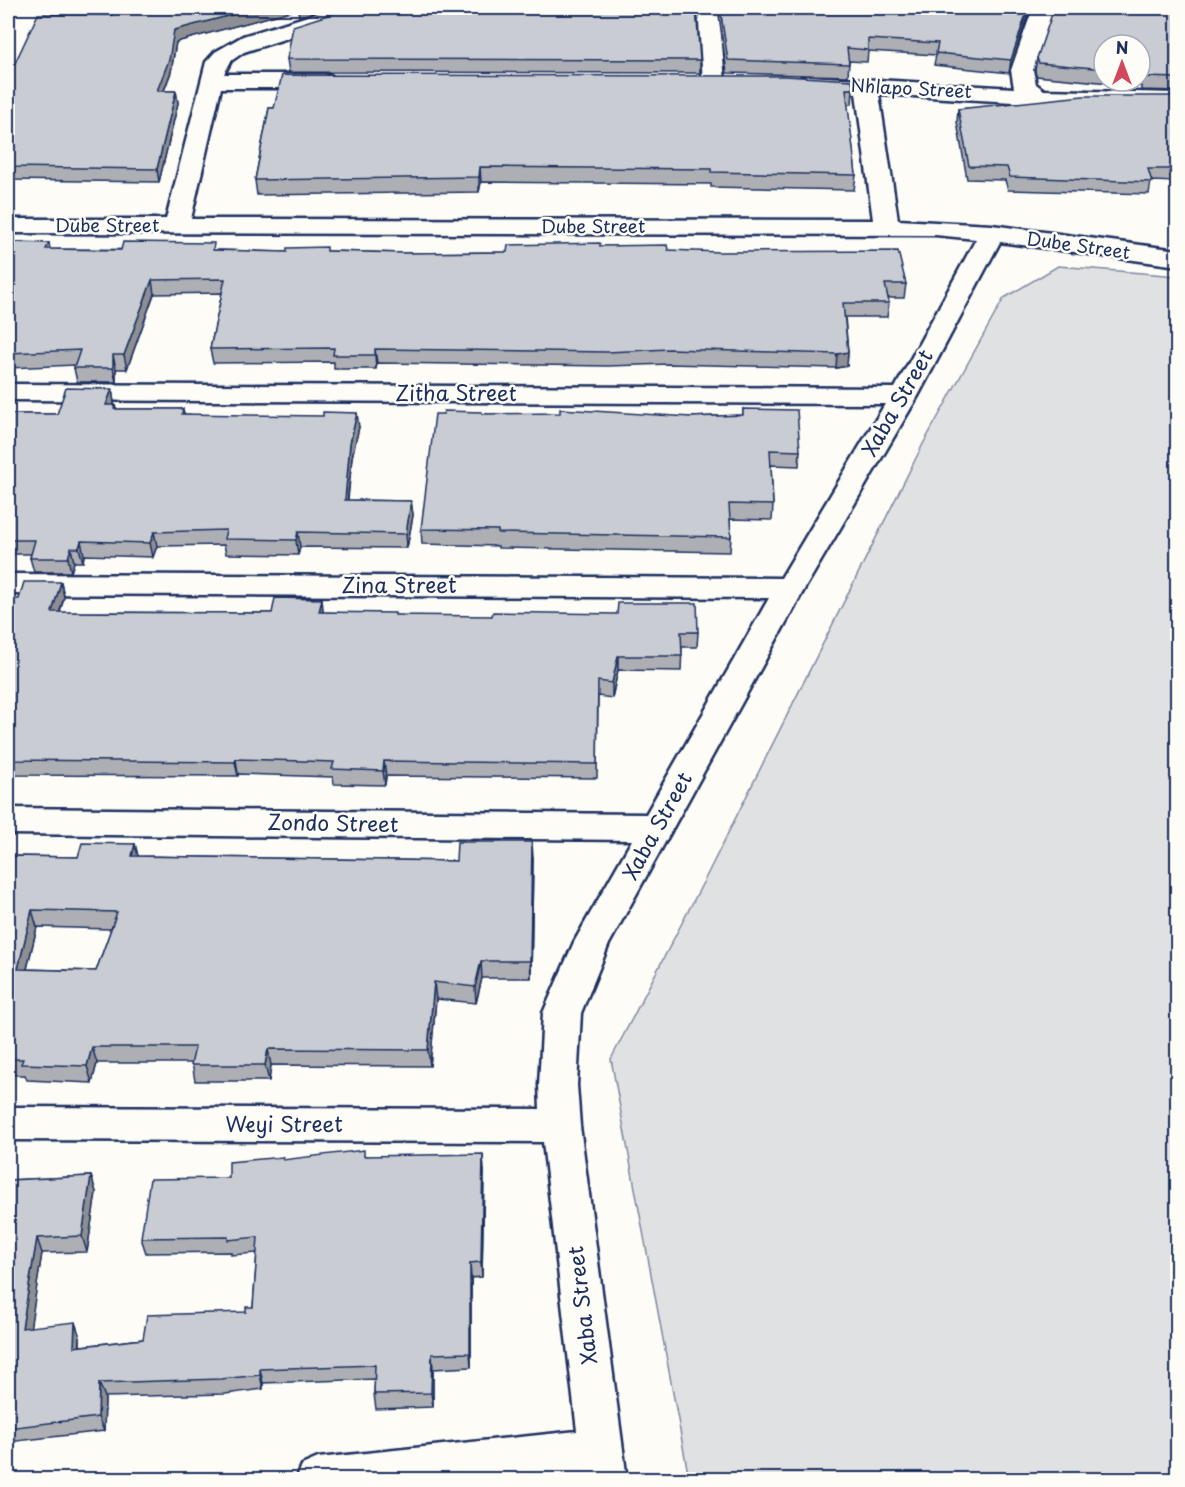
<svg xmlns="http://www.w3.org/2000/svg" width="1185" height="1487" viewBox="0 0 1185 1487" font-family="'Playpen Sans',sans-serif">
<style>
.green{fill:#e0e1e3;stroke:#7e88a0;stroke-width:1.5}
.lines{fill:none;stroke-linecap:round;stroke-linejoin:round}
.minor-casing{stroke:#1b2f5e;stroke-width:5}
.minor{fill:#fdfcf7;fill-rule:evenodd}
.wall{fill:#adafb5;stroke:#1b2f5e;stroke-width:1.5;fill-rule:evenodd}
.shaded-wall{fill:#8d8f94;stroke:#1b2f5e;stroke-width:1.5}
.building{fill:#c9ccd3;stroke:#1b2f5e;stroke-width:1.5;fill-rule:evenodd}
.labels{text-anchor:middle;stroke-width:5;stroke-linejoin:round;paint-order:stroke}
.far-street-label{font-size:18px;fill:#1b2f5e;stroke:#fdfcf7}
.street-label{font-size:21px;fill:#1b2f5e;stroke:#fdfcf7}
</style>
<rect width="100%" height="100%" fill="#fdfcf7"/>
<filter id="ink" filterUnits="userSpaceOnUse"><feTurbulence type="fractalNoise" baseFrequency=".0167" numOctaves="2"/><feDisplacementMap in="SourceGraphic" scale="12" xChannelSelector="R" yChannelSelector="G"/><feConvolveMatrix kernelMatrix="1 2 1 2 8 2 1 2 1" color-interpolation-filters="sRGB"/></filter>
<g filter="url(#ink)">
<path class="green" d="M1058 266 1177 276V1479H689L611 1059 708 873 923 444 1004 298Z"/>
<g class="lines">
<g class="minor-casing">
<path id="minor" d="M321 8H341L343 13 337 22 244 52 231 61 224 74H324L332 76 335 81 332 86 324 88H221L191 219 873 220 856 93 800 88 797 83 800 78 808 76 1014 88 1011 70 1033 8H1054L1033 70 1036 84 1044 90 1178 93V107L1081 106 879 94 898 220 992 225 1178 250V266L1000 242 918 396 805 588 609 944 581 1013 577 1085 580 1126 627 1480H583L582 1473 523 1480H296L302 1465 318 1458 577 1431 543 1142 8 1140V1107L540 1109 539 1085 543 1013 574 942 632 840 8 834V808L646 814 769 598 8 594V574L781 578 885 404 8 400V384L895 388 976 239 935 235 8 233V219H166L206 62 215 52 243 36 321 12Z
M698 8H719L725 82 722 87H706L703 82Z"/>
</g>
<use href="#minor" class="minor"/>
</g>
<path class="wall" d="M97 8H320L319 10 299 17 298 9 176 42 171 72 164 91H176L178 103 159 182 8 180V78L104 15Z
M718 8H1030L1009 73 934 65 936 55 868 51 867 62 849 61 848 76 727 73Z
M1178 8V91L1141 90V86L1036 76 1035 70 1037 58ZM1104 45H1140V81H1104Z
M337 12 700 60V73L289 72 287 59Z
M853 89 852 104H847L856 175 854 190 711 187V184L481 182 479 192 257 195 255 180 269 108Z
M1178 96V182L1151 181 1149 194 1008 190 1005 180 967 179 957 122 958 109Z
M8 242 49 243 50 249 215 250 287 252 328 251 404 253 507 252 600 246 668 250 906 284 904 298H888L889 303 887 317H845L848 352 847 366 836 368 669 364 608 366 377 363 376 369H334V362L213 363 210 349 222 293 154 294 127 369H116V382H77L74 368 75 365 8 368Z
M112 389 114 403V405H115L116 409H183L184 414 359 427 352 457 348 500 411 501 413 515 407 548 300 547 298 555 226 554 224 545 157 546 153 557 84 555 83 562H74L71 572H34L30 558 31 554H8V414H57Z
M743 409 800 451 799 466 771 465 773 505 772 520 730 519 731 537 730 552 498 548V546L422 544 421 529 482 414 691 417 743 415Z
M61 582 64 597 60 612 272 613 322 599 323 612 395 615 698 632 697 647H682L681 671 618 670 612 698 598 696 597 778 386 776 385 785 334 784 333 777 238 774V776L8 775V608L19 599Z
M135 844 138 856 456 861 533 858 531 978H482L476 1003 436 999 430 1066 271 1065 269 1081H195L192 1063H97L92 1083 27 1080 25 1075H8V856L78 857ZM37 927 111 929 96 971 27 969Z
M365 1156 484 1170 482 1277 471 1278V1367L433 1369V1407L376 1409 374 1394 375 1379 263 1383V1389L225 1394 105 1397 104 1431 8 1442V1180L91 1176 96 1192 87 1252 42 1253 30 1327 80 1337V1346L143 1339 246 1312 253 1307 257 1253 231 1255V1252L146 1253 141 1238 229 1178 283 1157 284 1160Z"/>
<path class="shaded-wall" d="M258 8H320L319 10 299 17 298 9 176 42 171 72 159 103 157 91 174 30Z
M1028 8H1030L1009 73 1011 60Z
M176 91 178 103 159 182 157 169Z
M480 167 481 182 479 192V177Z
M152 280 154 294 127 369 124 355Z
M375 349 377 363 376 369 375 355Z
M848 352 847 366 836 368 837 354Z
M113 355 116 369V382L113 368Z
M112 389 114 403 109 419 106 405Z
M357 413 359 427 352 457 346 514 345 500 350 443Z
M411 501 413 515 407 548 406 534Z
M154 532 157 546 153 557 150 543Z
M298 532 300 547 298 555 296 540Z
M81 541 84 555 83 562 79 548Z
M71 548 74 562 71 572 68 558Z
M61 582 64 597 55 627 52 612Z
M322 599 323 613 319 612Z
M618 656V670L612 698V683Z
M236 759 238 774V776L235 762Z
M384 761 386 776 385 785 383 771Z
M532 842 533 858 531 978 530 961Z
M135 844 139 861 132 856Z
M32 910 37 927 23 985 18 969Z
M481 961 482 978 476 1003 475 987Z
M434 982 436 999 430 1066 428 1050Z
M92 1047 97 1063 92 1083 87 1066Z
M268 1049 271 1065 269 1081 265 1065Z
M483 1154 484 1170 482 1277 481 1262Z
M91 1176 96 1192 87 1252 82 1236Z
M37 1238 42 1253 28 1343 22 1328Z
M470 1263 471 1278V1367L470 1353Z
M75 1322 80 1337 79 1361 74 1347Z
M432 1354 433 1369V1407L431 1393Z
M260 1369 263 1383V1389L260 1375Z
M99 1383 105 1397 104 1431 98 1417Z"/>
<path class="building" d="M105 8H258L174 30 169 60 157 91H176L157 169 8 167V78L38 14 112 15Z
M340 8H696L700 60 287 59 293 26 337 12Z
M720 8H1028L1011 60 936 53 938 43 868 39V50L847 48 849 64 728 60Z
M1054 8H1178V78L1143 77V73H1140V45H1104V69L1039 63 1037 58Z
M282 75 785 76 852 80 853 89H846L856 175 711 172V169L480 167 479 177 255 180 269 108H274Z
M1083 96H1178V169H1148L1152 182 1010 177 1007 167 969 166 958 109Z
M8 242 49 243 46 249 121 250 123 242 214 243 213 250 287 252V248L327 247V251L404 253 507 252 508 245 600 243V246L667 245 668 250 720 252 898 251 906 284H885L889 303H843L848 352 837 354 669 349 608 352 375 349V355H333L334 348 210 349 225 279 152 280 124 355H113V368H74L80 350 8 353Z
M66 388 112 389 106 405H115L114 409H183L182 414 323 416V412L357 413 350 443 345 500 411 501 406 534 298 532 296 540 224 539 226 530 154 532 150 543 81 541 79 548H71L68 558H30L35 540H8V414H57Z
M560 409 691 417 743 415V409L797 410 800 451 770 450 773 505 729 504 731 537 498 533V530L421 529 435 414H443L444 411 482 412V414L560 413Z
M24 582H61L52 612 272 613 275 598 322 599 319 612 395 613V615L492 616 493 612 617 614 618 603H697L698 632H681L682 656H618L612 683 598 681 597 764 384 761 383 771 332 769 334 762 236 759 235 762 8 760V608L10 599H19Z
M457 842H532L530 961H481L475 987 434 982 428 1050 268 1049 265 1065H191L195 1047H92L87 1066 21 1064 23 1059H8V856L78 857 82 843 135 844 132 856 456 861ZM32 910 117 912 96 971 18 969Z
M364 1150V1156L483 1154 481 1262 470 1263V1353L432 1354 431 1393 374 1394 375 1365 260 1369V1375L221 1379 99 1383 98 1417 8 1428V1180L91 1176 82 1236 37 1238 22 1328 75 1322 74 1347 143 1339 147 1315 246 1312V1307H253L258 1237 228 1240V1237L141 1238 150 1179 229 1178V1162L283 1157V1160Z"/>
</g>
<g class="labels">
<g class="far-street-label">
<text transform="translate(911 89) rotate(3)" y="6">Nhlapo Street</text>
<text x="107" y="232">Dube Street</text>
<text x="593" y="233">Dube Street</text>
<text transform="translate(1078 246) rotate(8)" y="6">Dube Street</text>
</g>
<g class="street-label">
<text x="456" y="401">Zitha Street</text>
<text transform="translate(898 403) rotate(-60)" y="7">Xaba Street</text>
<text x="399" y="593">Zina Street</text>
<text transform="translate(333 824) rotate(1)" y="7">Zondo Street</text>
<text transform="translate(658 826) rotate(-61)" y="7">Xaba Street</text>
<text x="284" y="1132">Weyi Street</text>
<text transform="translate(583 1305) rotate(-97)" y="7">Xaba Street</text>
</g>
</g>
<rect width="1185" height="1487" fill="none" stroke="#fdfcf7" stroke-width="30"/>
<rect x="15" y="15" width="1155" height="1457" fill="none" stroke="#1b2f5e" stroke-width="2" filter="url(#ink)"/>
<g transform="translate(1122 63)"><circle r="28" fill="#fdfcf7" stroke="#a3aaba" stroke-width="1.5"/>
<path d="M0-4.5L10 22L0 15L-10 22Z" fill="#d1495b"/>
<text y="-9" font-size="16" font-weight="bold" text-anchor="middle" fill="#1b2f5e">N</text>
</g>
</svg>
